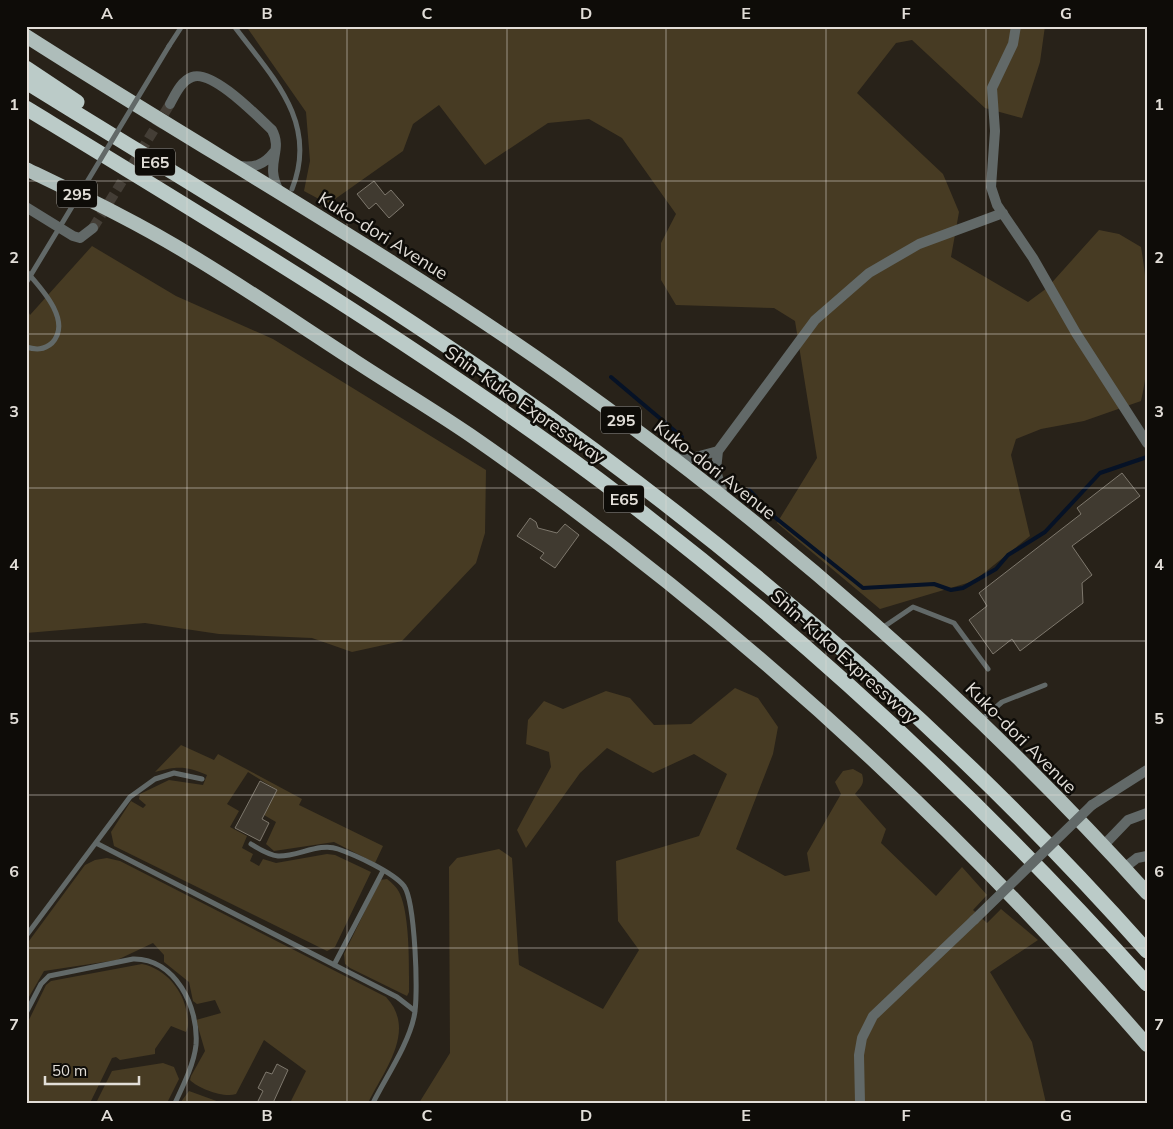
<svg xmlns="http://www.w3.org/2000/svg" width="1173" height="1129" viewBox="0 0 1173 1129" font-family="Mulish,sans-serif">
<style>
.green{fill:#473b23}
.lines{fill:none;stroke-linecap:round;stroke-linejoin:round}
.stream{stroke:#061226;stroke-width:4}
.building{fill:#403a30;stroke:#7e786d}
.tertiary-tunnel{stroke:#443e36;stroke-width:10;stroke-dasharray:10 5;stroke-linecap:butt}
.service{stroke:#626968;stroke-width:5}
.minor{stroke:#626968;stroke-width:10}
.tertiary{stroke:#626968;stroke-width:10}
.trunk{stroke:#aebdba;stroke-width:14}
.motorway{stroke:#bbcbc8;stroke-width:15}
.service-bridge{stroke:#626968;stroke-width:5}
.minor-bridge{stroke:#626968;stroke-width:10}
.grid{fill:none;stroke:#e2ded8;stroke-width:1;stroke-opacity:0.55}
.labels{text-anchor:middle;stroke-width:5;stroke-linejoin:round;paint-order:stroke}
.shield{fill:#0e0c08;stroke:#a29f9a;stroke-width:1}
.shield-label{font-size:16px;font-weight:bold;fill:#e2ded8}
.street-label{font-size:18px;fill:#e2ded8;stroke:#0e0c08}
.neatline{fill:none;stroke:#e2ded8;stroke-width:2}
.grid-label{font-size:16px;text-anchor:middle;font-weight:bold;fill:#e2ded8}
</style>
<rect width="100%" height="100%" fill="#282219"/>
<path class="green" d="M246 26H1045L1040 62 1022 118 985 108 912 40 896 43 857 93 943 174 959 212 951 257 1028 302 1047 288 1099 230 1119 234 1141 247C1149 293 1152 356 1141 401L1084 421 1041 429 1016 439 1011 455 1030 536 974 581 880 609 777 523 817 458 795 321 774 308 676 305 661 280V243L676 214 622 138 589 119 548 123 485 165 439 105 413 124 403 151 328 204 304 191 310 161 306 112Z
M92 246 176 296 273 339 486 470 485 533 476 563 402 641 352 652 312 638 219 634 145 623 26 633V307L30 315Z
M735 688 758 698 778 727 773 754 736 849 785 876 810 871 807 853 841 794 835 782 843 771 853 769 862 774C865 784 861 786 855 794L886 829 881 843 936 896 962 867 987 895 973 910 987 923 1001 909 1038 940 990 972 1032 1042 1046 1103H419L450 1053 449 867 457 858 499 849 512 858 519 965 603 1009 639 950 618 921 616 861 699 836 727 774 694 754 653 773 607 748 580 773 526 848 517 830 551 767 549 752 526 744 528 720 544 701 563 709 606 691 630 698 654 725 691 724Z
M181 745 214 760 218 754 302 799 299 805 383 846 375 863 334 842 274 851 266 844 276 822 264 815 277 790 248 772 227 804 239 811 230 827 247 836 242 848 253 854 250 861 259 866 263 859 276 863 327 854 335 855 371 872 335 947 327 951 114 846 111 832 131 801 143 808 146 805 139 799 140 794 169 780 203 785 207 775C186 766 178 766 155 772Z
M107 858 120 861 386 997C417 1030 385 1069 368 1103H290L306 1071 264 1040 236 1094C224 1098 199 1089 190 1080L191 1076 205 1051 196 1020 221 1013 215 1000 197 1004 193 1001 189 982 164 962V955L153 943 117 960 44 971 26 1002V945L85 865 95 860Z
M387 879C392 883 397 887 400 894 410 917 409 966 409 992L407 996 350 968 345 964 344 954 380 880Z
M142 964C166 969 183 990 187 1013 188 1020 189 1026 186 1032L171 1026 155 1049V1054L120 1060 116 1057 112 1058 90 1103H26V1026L46 985 51 981Z
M163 1063 174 1067 179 1079 167 1103H96L112 1071Z
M189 1091 222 1103H180Z"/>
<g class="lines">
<path class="stream" d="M611 377 682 437
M749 490 756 497 757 503 863 588 934 584 951 590 963 588 996 569 1008 555 1045 532 1100 473 1147 457"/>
</g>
<path class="building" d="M374 181 385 195 391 190 404 205 389 218 376 203 369 209 357 194Z
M1122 473 1140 496 1072 546 1092 575 1082 583 1083 603 1020 651 1012 639 993 654 969 620 987 606 979 593 1081 514 1077 508Z
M530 518 536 522 538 528 557 533 565 524 579 535 555 568 540 558 544 553 517 536Z
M260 781 277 790 262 819 269 823 260 841 235 828Z
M277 1064 288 1070 273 1103H257L263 1091 258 1088 266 1072 272 1074Z"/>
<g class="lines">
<path class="tertiary-tunnel" d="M93 228 170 104"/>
<path class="service" d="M234 26C272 77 319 122 292 189
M169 46 182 26
M26 271C40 287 73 321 52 343 44 350 36 350 26 347
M882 628 913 607 954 623 988 669
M980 721 1002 702 1045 685
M96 843 397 997 415 1011
M251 844C259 849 268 855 278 856 297 857 320 842 338 849 355 855 393 872 404 886 415 901 419 998 414 1017 408 1045 386 1077 373 1103
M26 936 130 797 155 779 174 773 202 779
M334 965 383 871
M26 1013 41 984 49 976 133 959C175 958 199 1007 196 1045 194 1064 183 1086 175 1103"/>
<path class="minor" d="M1016 26 1013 44 992 88 995 131 991 187 997 205 1033 258 1076 333 1147 443
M670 456 692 458 718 451
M723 496 716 470 718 451 815 320 869 273 919 244 1003 213
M1092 805 1147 770
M1103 846 1128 820 1147 813
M1124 868 1137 858 1147 856
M860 1103 859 1055 862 1038 873 1016 974 920"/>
<path class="tertiary" d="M170 104C175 95 181 81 192 77 212 69 257 116 272 130 284 152 263 163 280 193
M239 166C254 168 264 165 274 152
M26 207 73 236 80 238 93 228"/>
<path class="trunk" d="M26 36C204 150 389 253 561 375 770 524 975 702 1147 893
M26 169C82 196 139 223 192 256 247 289 301 326 355 361 393 386 432 409 470 435 720 608 948 815 1147 1045"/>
<path class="motorway" d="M26 68 77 102
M26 82C182 179 341 272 492 377 731 543 954 734 1147 951
M26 108C220 226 416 344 598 479 798 629 980 798 1147 984"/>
<path class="service-bridge" d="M26 283 169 46"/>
<path class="minor-bridge" d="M974 920 1092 805"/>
</g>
<path class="grid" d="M187 26V1103M347 26V1103M507 26V1103M666 26V1103M826 26V1103M986 26V1103M26 181H1147M26 334H1147M26 488H1147M26 641H1147M26 795H1147M26 948H1147"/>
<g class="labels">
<g class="shield">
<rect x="135" y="148.5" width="40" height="27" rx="4"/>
<rect x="57" y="180.5" width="40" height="27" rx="4"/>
<rect x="601" y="406.5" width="40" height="27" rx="4"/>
<rect x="604" y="485.5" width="40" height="27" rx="4"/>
</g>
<g class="shield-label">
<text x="155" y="168">E65</text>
<text x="77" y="200">295</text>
<text x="621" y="426">295</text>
<text x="624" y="505">E65</text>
</g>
<g class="street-label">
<text transform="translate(383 236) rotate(32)" y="6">Kuko-dori Avenue</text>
<text transform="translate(525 405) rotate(35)" y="6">Shin-Kuko Expressway</text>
<text transform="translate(715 470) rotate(38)" y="6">Kuko-dori Avenue</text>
<text transform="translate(844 657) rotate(42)" y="6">Shin-Kuko Expressway</text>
<text transform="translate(1021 738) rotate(45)" y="6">Kuko-dori Avenue</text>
</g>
</g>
<rect width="1173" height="1129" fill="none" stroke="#0e0c08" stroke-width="55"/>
<path d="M45 1076v8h94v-8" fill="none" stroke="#e2ded8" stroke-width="2.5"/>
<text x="52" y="1076" font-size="15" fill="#e2ded8" stroke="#0e0c08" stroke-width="4" paint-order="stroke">50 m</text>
<rect x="28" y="28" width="1118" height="1074" class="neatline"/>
<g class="grid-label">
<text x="107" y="19">A</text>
<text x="267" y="19">B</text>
<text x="427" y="19">C</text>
<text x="586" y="19">D</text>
<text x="746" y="19">E</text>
<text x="906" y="19">F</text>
<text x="1066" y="19">G</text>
<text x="14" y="110">1</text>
<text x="1159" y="110">1</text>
<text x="14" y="263">2</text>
<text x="1159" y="263">2</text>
<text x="14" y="417">3</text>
<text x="1159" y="417">3</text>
<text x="14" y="570">4</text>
<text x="1159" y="570">4</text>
<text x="14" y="724">5</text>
<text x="1159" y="724">5</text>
<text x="14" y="877">6</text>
<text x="1159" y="877">6</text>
<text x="14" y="1030">7</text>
<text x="1159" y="1030">7</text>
<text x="107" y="1121">A</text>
<text x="267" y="1121">B</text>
<text x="427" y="1121">C</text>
<text x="586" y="1121">D</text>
<text x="746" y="1121">E</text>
<text x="906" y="1121">F</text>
<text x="1066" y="1121">G</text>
</g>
</svg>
